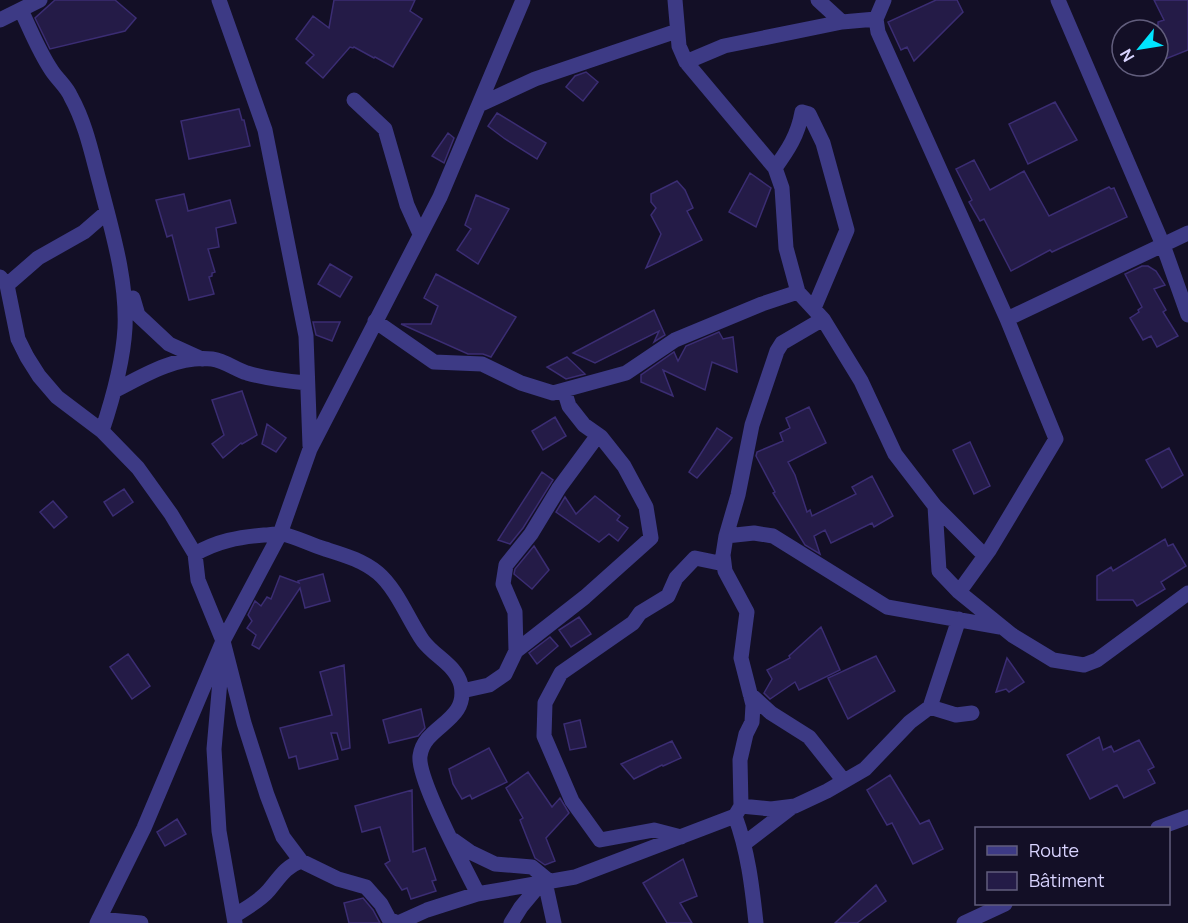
<svg xmlns="http://www.w3.org/2000/svg" width="1188" height="923" viewBox="0 0 1188 923" font-family="Manrope,sans-serif">
<style>
.building{fill:#241b47;stroke:#3b2d73;stroke-width:1.5}
.lines{fill:none;stroke-linecap:round;stroke-linejoin:round}
.minor{stroke:#3d3a85;stroke-width:15}
</style>
<rect width="100%" height="100%" fill="#130f26"/>
<path class="building" d="M55 0H115L136 18 125 31 50 49 35 18Z
M334 0H415L410 11 422 19 393 67 375 57 374 58 354 47 353 48 350 47 323 78 306 63 314 55 296 39 313 16 329 28Z
M936 0H957L963 12 914 61 907 47 901 50 888 22Z
M1154 0H1188V50L1158 62V22L1164 20Z
M586 72 598 82 583 101 566 87 575 76Z
M1055 102 1077 140 1028 164 1009 124Z
M239 109 242 120H244L250 146 189 159 181 121Z
M497 113 546 143 537 159 505 139 488 126Z
M448 133 454 138 444 163 432 156Z
M974 160 990 190 1024 171 1049 216 1109 187 1111 189 1114 188 1127 217 1052 252 1050 250 1011 271 984 219 980 221 969 202 972 200 956 169Z
M750 173 771 188 756 227 729 212Z
M677 181 685 190 693 208 687 211 702 240 646 268 661 234 651 215 656 208 651 202V194Z
M184 194 188 211 230 200 236 223 216 228 219 247 208 249 215 272 212 273V276L209 277 214 294 189 300 172 235 167 237 156 200Z
M476 195 509 209 478 264 457 250 471 229 465 225Z
M330 264 352 277 340 297 318 284Z
M1142 266H1148L1156 271 1165 285 1154 289 1166 310 1163 312 1178 336 1157 347 1151 336 1143 340 1130 318 1139 312 1138 310 1142 307 1125 274Z
M436 274 516 317 491 357 483 354H468L401 324H431L438 306 424 298Z
M654 310 665 335 654 342 659 331 595 363 573 353Z
M313 322H340L332 341 316 335Z
M719 332 723 339 733 337 737 372 712 362 705 390 663 370 673 396 641 382V375L674 352 678 361 686 346Z
M567 357 585 374 566 379 547 367Z
M242 391 257 435 242 444 241 443 223 458 212 444 224 435 212 400Z
M809 407 826 443 788 462 795 475 807 512 810 510 812 516 856 494 852 487 872 476 893 516 874 527 872 523 831 543 825 530 814 536 820 554 805 545 773 493 775 492 756 456 757 452 783 441 780 433 790 428 786 418Z
M555 417 566 436 543 450 532 431Z
M267 424 286 438 276 452 262 444Z
M717 428 732 438 697 478 689 472Z
M970 442 990 486 974 494 953 450Z
M1169 448 1183 475 1162 488 1146 460Z
M542 472 553 480 523 528 510 544 498 540Z
M124 489 133 502 113 516 104 502Z
M595 496 620 516 617 520 628 528 618 541 609 534 599 542 556 512 565 497 576 514Z
M53 501 67 517 54 528 40 512Z
M1165 539 1168 546 1173 544 1186 566 1161 582 1165 589 1137 606 1133 600H1097V576L1111 567 1113 571Z
M534 546 549 570 532 589 514 574 515 569Z
M323 574 330 601 305 608 300 588 259 649 252 645 256 635 247 628 252 621 248 615 255 601 261 606 267 597 271 599 280 576 299 583 298 581Z
M579 617 591 634 571 647 559 630Z
M821 627 840 670 799 690 795 682 770 699 764 693 772 679 767 670 790 658 789 656Z
M550 637 558 646 537 664 529 653Z
M128 654 150 686 132 699 110 667Z
M876 656 895 691 848 719 828 678Z
M1007 658 1024 682 1009 692 1006 689 996 692Z
M344 665 350 748 342 750 337 733H331L338 759 299 769 296 756 289 758 280 728 332 715 320 672Z
M421 709 425 728 418 736 389 743 383 720Z
M580 720 586 747 570 750 564 724Z
M1099 737 1103 750 1111 746 1114 752 1139 740 1154 767 1148 770 1155 783 1124 798 1117 785 1090 799 1067 755Z
M672 741 681 758 663 766 662 765 634 779 621 764Z
M489 748 507 782 472 799 470 795 462 799 453 784 449 769Z
M528 772 552 807 560 798 569 813 546 838 555 861 545 865 535 858 520 820 523 818 506 788Z
M890 775 920 824 929 820 943 849 913 864 892 823 887 825 867 790Z
M412 790 413 852 425 848 436 880 432 881 436 891 411 899 407 888 402 890 385 864 390 861 380 827 362 832 355 806Z
M177 819 186 834 165 846 157 832Z
M683 859 697 896 680 903 692 923H667L643 883Z
M876 885 886 901 857 923H835Z
M363 898 373 910 380 923H349L344 903Z"/>
<g class="lines">
<path class="minor" d="M219 0 265 130 306 336 310 446
M675 0 679 46 686 62 775 168 782 188 786 248 798 292 823 319 861 381 895 454 935 506 939 571 959 592 1012 635 1053 660 1084 665 1097 660 1188 593
M818 0 842 22
M884 0 876 19 878 32 1007 319 1056 439 990 549 959 592
M1058 0 1163 245 1188 315
M21 10C31 31 39 52 52 71 58 80 67 87 71 97 86 124 92 155 100 184 112 231 127 279 125 328 123 363 113 398 102 431
M0 20 40 0
M686 62 724 46 842 22 876 19
M354 100 385 129 407 205 420 234
M479 105 535 79 677 31
M775 168C788 150 798 135 802 112L809 114 823 143 847 230 814 308
M0 277 7 285 18 339 27 357 39 376 57 397 102 431 138 468 171 514 195 554 198 580 223 641 244 723 267 795 283 837 301 861
M7 285 38 258 84 232 107 212
M133 298 138 315 169 344 202 359
M1007 319 1188 233
M375 321 434 362 482 364 521 383 553 393 626 373 675 340 762 304 798 292
M116 390C144 375 178 355 212 359 225 361 235 369 247 373 267 379 286 381 307 383
M935 506 985 556
M726 536 754 533 773 536 887 607 1000 627
M195 554C217 541 239 537 264 535 270 535 276 533 282 534 297 537 311 545 325 549 344 555 362 560 378 573 397 589 409 621 423 641 435 657 456 665 461 685 469 722 424 725 420 756 417 779 465 868 478 894
M516 651 515 612 503 584 506 565 531 534 559 488 598 435
M222 658 214 749 219 831 235 923
M462 691 489 685 505 674 516 651 585 597 651 538 646 507 624 466 601 437 584 425 569 406 564 390
M750 694 771 713 809 737 844 781
M930 707 959 619
M741 806 740 760 746 734 752 722 753 705 741 658 747 612 725 571 723 555 726 536 738 495 752 425 777 351 782 343 823 319
M735 816C748 851 752 886 756 923
M1158 828 1188 817
M681 837 654 830 600 840 572 801 544 736 545 703 561 673 633 623 640 613 668 596 676 578 695 558 724 564
M453 840 470 852 495 864 532 867 549 881
M745 843 792 807
M545 882 554 923
M234 916C246 908 260 901 269 890 280 877 285 867 301 861L338 879 366 887 381 904 389 919 398 923
M99 919 141 923
M97 923 144 828 223 641 280 534 310 449 440 197 523 0
M398 923 427 910 477 894 575 877 735 816 741 806 771 809 795 806 827 791 865 769 910 722 930 707 956 715 972 713
M511 923 521 907 541 883
M964 923 1005 904"/>
</g>
<rect x="975" y="827" width="195" height="78" fill="#130f26" stroke="#625e7d" stroke-width="1.5"/>
<rect x="987" y="846" width="30" height="9" fill="#3d3a85" stroke="#625e7d" stroke-width="1.5"/>
<text x="1029" y="857" font-size="18" fill="#d9d4ff">Route</text>
<rect x="987" y="872" width="30" height="18" fill="#241b47" stroke="#625e7d" stroke-width="1.5"/>
<text x="1029" y="887" font-size="18" fill="#d9d4ff">Bâtiment</text>
<g transform="translate(1140 48) rotate(240)"><circle r="28" fill="#130f26" stroke="#625e7d" stroke-width="1.5"/>
<path d="M0-4.5L10 22L0 15L-10 22Z" fill="#00e5ff"/>
<text y="-9" font-size="16" font-weight="bold" text-anchor="middle" fill="#d9d4ff">N</text>
</g>
</svg>
